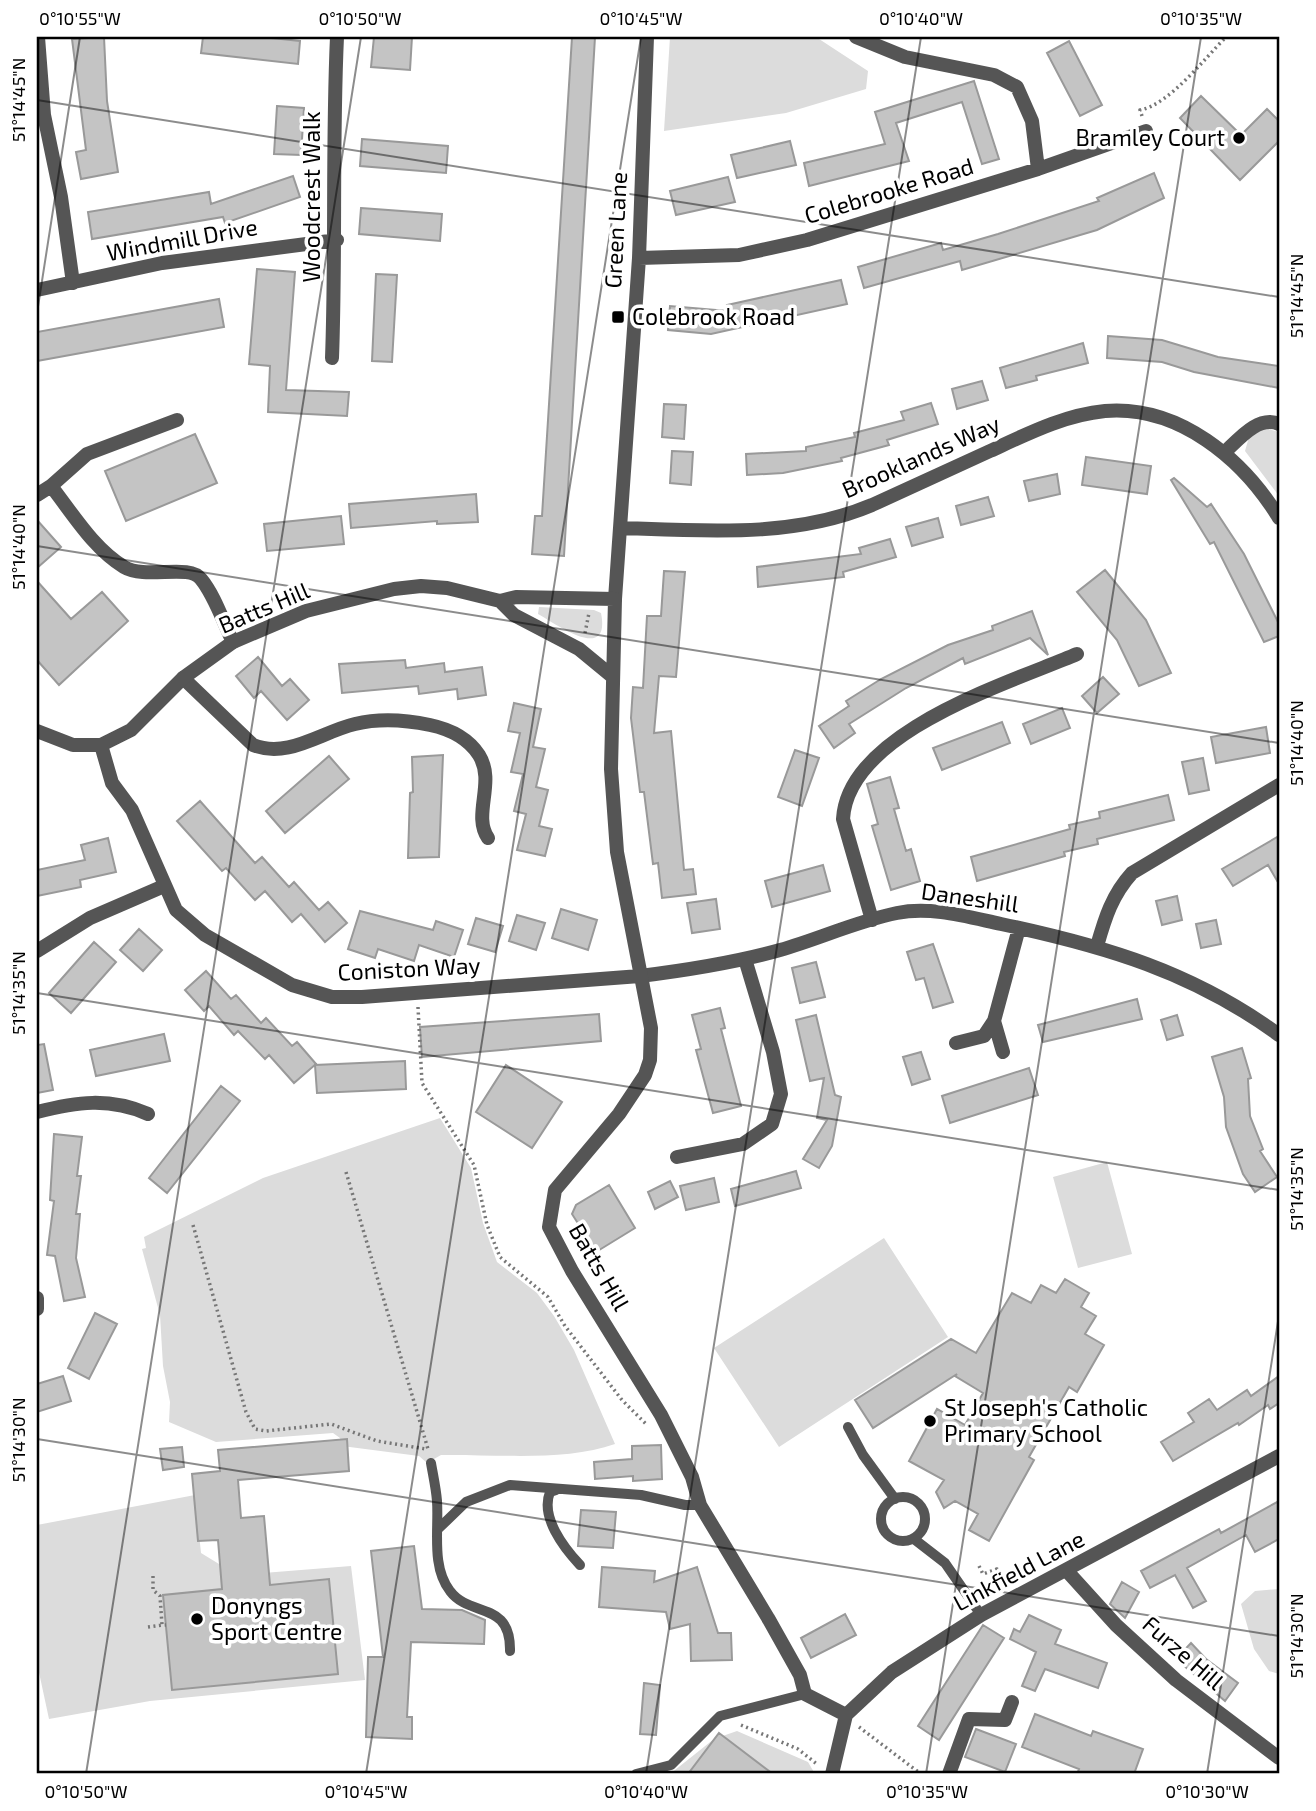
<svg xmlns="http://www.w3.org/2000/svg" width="1316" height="1811" viewBox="0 0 1316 1811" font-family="'Exo 2',sans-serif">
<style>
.green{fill:#dcdcdc}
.building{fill:#c4c4c4;stroke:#999;stroke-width:2}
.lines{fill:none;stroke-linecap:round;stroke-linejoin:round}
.path{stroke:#777;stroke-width:3.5;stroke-dasharray:2 3.5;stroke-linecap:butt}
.service{stroke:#555;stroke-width:10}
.minor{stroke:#555;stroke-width:14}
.tertiary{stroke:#555;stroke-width:14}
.ticks{fill:none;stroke:#000;stroke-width:2;stroke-opacity:0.45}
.poi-dot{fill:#000;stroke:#fff;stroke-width:2.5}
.labels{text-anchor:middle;stroke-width:7;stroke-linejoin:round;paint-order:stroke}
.poi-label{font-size:23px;fill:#000;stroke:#fff;text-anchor:start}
.street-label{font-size:23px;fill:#000;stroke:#fff}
.neatline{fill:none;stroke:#000;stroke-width:2.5}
.ticks-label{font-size:18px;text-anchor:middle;fill:#000}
</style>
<rect width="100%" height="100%" fill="#fff"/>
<path class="green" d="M670 37H816L868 71 866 89 786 113 664 131Z
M1265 428 1279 432V496L1245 451 1249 437Z
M539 607 594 610 601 613C611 664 556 624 538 614Z
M440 1118 471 1168 483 1223 497 1262 537 1293 554 1316 574 1350 615 1444C565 1462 494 1454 441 1455L427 1463 419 1456 342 1446 340 1438 333 1433 216 1442 169 1422 170 1402 163 1366 160 1315 142 1249 146 1248 144 1237 263 1178Z
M1107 1162 1132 1254 1078 1268 1053 1177Z
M884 1238 948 1337 779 1447 714 1348Z
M195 1495 201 1553 237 1575 351 1566 365 1680 150 1701 49 1719 37 1663V1525Z
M1279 1589V1674L1269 1671 1254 1649 1241 1604 1255 1591Z
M737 1731 808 1762 815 1774H670L714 1739Z"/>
<path class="building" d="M104 37 107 101 118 172 81 179 76 152 86 150 72 39Z
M203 37H262L300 41 298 64 201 53Z
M374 37H412L410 70 371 67Z
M572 37H595L564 556 532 554 535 516H542Z
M1069 41 1102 105 1080 116 1047 53Z
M974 81 999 159 982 164 962 102 896 123 909 161 809 186 804 163 885 144 875 112Z
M1201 96 1241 135 1267 109 1279 121V141L1240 180 1180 118Z
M277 106 304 108 301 155 274 154Z
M362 139 448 146 446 173 360 166Z
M790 141 796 165 737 178 731 155Z
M1154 173 1164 198 1097 230 962 270 960 261 864 288 858 267 941 243 943 250 998 234 1099 201 1097 198Z
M293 176 300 197 225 223 223 217 92 239 88 212 209 192 211 204Z
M728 177 735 202 676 215 670 191Z
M361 208 442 214 440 241 359 234Z
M257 269 295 272 286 390 349 392 347 416 268 412 270 366 249 364Z
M376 274 397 275 392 362 372 361Z
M841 280 847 304 711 334 668 330 670 306 728 311 727 305Z
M219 299 224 327 37 361V332Z
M1108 336 1162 340 1218 357 1279 366V388L1194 372 1162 362 1107 358Z
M1083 343 1088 363 1036 376 1037 380 1006 388 1000 368Z
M982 381 988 400 957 409 952 389Z
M931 403 938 424 887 440 889 445 841 458 842 461 783 473 747 475 746 454 806 451V447L855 437 854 433 904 420 901 412Z
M664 404 686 405 684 439 662 437Z
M195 434 217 483 126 521 105 471Z
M672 451 693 452 691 485 670 483Z
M1086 457 1151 466 1147 494 1082 485Z
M1057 474 1060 494 1029 501 1024 481Z
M1174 478 1207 507 1211 504 1244 554 1279 624V636L1264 642 1214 542 1210 544 1171 480Z
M476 494 478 522 437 524V521L351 528 349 504Z
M988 497 994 516 961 525 956 506Z
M341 516 344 544 267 551 264 524Z
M938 518 943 537 912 546 906 527Z
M37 520 61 547 37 568Z
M890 539 896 557 843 572 844 577 758 587 757 567 861 554 859 548Z
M1105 570 1146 620 1171 673 1139 686 1117 640 1077 592Z
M664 571 685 572 676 677 659 676 654 733 671 731 684 870 693 869 696 894 662 898 658 863 653 864 644 792H640L631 718 633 687 643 688 647 616H661Z
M37 581 71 619 102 592 128 621 59 685 37 660Z
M1032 611 1048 655 1030 638 965 664 963 658 906 688 849 724 855 733 834 748 819 726 849 706 846 701 881 679 948 645 993 630 992 626Z
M258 657 282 686 290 679 309 700 287 720 261 691 254 698 236 676Z
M405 660 406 668 444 663 445 672 482 667 486 695 458 699 457 689 419 694 418 686 342 693 339 664Z
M1103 677 1119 694 1097 713 1082 696Z
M514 703 541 709 533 747 545 749 536 787 548 790 539 826 552 829 545 856 517 850 526 814 514 811 523 774 511 772 520 733 508 731Z
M1062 708 1070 728 1031 744 1023 724Z
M1002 722 1010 743 942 770 933 748Z
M1266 727 1270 753 1216 763 1211 737Z
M795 750 819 758 802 806 778 797Z
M443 755 439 857 408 858 410 793 413 792 412 757Z
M329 756 349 779 285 833 266 811Z
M1203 758 1209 790 1189 794 1182 762Z
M890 777 899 808 894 809 906 851 911 849 920 881 891 890 872 826 878 824 867 784Z
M1168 795 1174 820 1097 839 1098 844 1064 852 1065 856 977 881 971 857 1070 829 1069 825 1100 818 1099 812Z
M200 801 255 863 262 857 289 887 294 882 319 910 328 902 347 923 325 942 301 914 292 922 265 891 255 900 226 868 222 871 177 821Z
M1279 836V884L1268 865 1233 886 1222 869Z
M108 838 116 872 80 880 81 887 37 896V870L85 860 81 845Z
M823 865 830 891 772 907 765 881Z
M1177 896 1182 920 1162 925 1156 901Z
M716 899 720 929 692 933 687 903Z
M561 909 597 920 588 950 552 938Z
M360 911 433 930 436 921 463 930 454 957 419 945 414 961 378 949 375 958 348 949Z
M517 915 545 923 536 950 509 941Z
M476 918 503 926 495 952 468 944Z
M1216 920 1221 944 1201 948 1196 924Z
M139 929 162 950 143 971 120 950Z
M94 942 116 962 71 1013 49 993Z
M933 944 953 1002 933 1008 924 978 916 980 907 952Z
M816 962 825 997 800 1003 792 968Z
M206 971 231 999 236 995 261 1023 266 1018 292 1046 297 1042 316 1064 294 1083 269 1055 265 1059 238 1031 234 1035 209 1006 204 1011 185 990Z
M1137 999 1142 1019 1043 1042 1038 1025Z
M720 1008 725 1028 721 1029 741 1106 713 1113 696 1050 701 1049 692 1015Z
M599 1014 601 1041 422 1057 420 1027Z
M816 1015 835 1095 841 1097 832 1146 819 1168 803 1159 827 1120 817 1118 824 1078 810 1081 796 1020Z
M1177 1015 1183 1035 1167 1040 1161 1020Z
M164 1034 170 1061 96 1076 90 1050Z
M44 1044 53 1090 37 1093V1045Z
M1242 1048 1251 1078 1248 1079 1250 1116 1263 1149 1260 1151 1277 1177 1255 1192 1243 1174 1226 1127 1224 1097 1212 1057Z
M921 1052 930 1079 912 1085 903 1057Z
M405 1061 406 1089 317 1093 315 1065Z
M506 1065 562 1102 532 1148 476 1112Z
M1029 1068 1038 1095 950 1123 942 1096Z
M221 1086 240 1101 167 1193 149 1178Z
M54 1134 82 1137 77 1176H81L76 1214H80L76 1258 85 1297 64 1301 55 1256 47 1255 54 1201 50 1200Z
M796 1171 801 1188 735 1206 731 1189Z
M714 1178 719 1202 686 1210 680 1186Z
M670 1181 678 1197 655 1209 648 1192Z
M609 1185 635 1228 596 1252 572 1214 576 1205Z
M1065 1279 1089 1293 1081 1307 1096 1316 1085 1334 1104 1345 1077 1392 1069 1387 1029 1457 1034 1460 989 1541 969 1530 978 1514 955 1501 944 1508 936 1492 944 1480 909 1461 937 1409 965 1425 983 1393 955 1376 957 1374 873 1428 855 1400 951 1339 976 1353 1012 1293 1031 1303 1041 1285 1056 1293Z
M95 1313 117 1324 89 1379 68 1368Z
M63 1376 71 1401 37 1412V1384Z
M1279 1376V1403L1270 1409 1268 1405 1239 1425 1238 1423 1173 1461 1161 1442 1194 1422 1188 1413 1209 1399 1217 1410 1247 1390 1251 1396Z
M347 1439 349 1471 238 1480 241 1518 264 1516 270 1585 329 1579 338 1674 172 1690 163 1595 222 1589 218 1540 198 1541 192 1474 220 1471 218 1450Z
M661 1445 662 1479 633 1481V1476L595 1479 594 1462 632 1459V1446Z
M182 1447 184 1467 163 1470 160 1449Z
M1279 1501V1539L1255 1552 1246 1535 1187 1568 1206 1601 1193 1608 1175 1575 1150 1588 1141 1571 1219 1529 1221 1533Z
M581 1510 616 1512 613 1548 578 1546Z
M414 1546 422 1609 462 1610 485 1620 484 1644 411 1642 407 1717H412V1739L366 1737 368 1657H383L371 1551Z
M602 1567 655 1571 654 1582 697 1567 718 1633H731L732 1660 691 1661 690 1624 670 1629 666 1612 599 1607Z
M1122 1582 1139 1592 1125 1618 1110 1604Z
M845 1614 856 1635 811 1658 801 1638Z
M1029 1615 1061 1630 1055 1644 1107 1663 1098 1688 1045 1669 1035 1691 1022 1686 1036 1652 1010 1639 1014 1629 1020 1632Z
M983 1625 1004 1638 939 1740 918 1726Z
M1191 1643 1206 1659 1238 1683 1225 1701 1176 1659Z
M644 1683 660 1685 656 1735 640 1734Z
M1035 1714 1091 1736 1093 1731 1143 1749 1134 1774H1077L1079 1769 1022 1747Z
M976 1729 1016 1744 1005 1772 965 1757Z
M719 1733 773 1774H688Z"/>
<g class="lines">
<path class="path" d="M1142 116 1140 110C1169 105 1205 58 1226 37
M585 633 589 613
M418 1007 422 1083 474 1165 487 1225 500 1257 548 1297 565 1326 622 1400 646 1424
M346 1172 428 1449
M193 1225 246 1412 255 1429 266 1431 331 1424 377 1441 426 1449
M979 1566 983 1574 997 1569 1007 1586
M153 1576V1590L160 1596 162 1625H166
M148 1627 162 1625
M741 1725 798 1749 818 1765
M859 1727 921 1774"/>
<path class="service" d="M848 1427 863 1455 895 1499
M431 1463C433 1475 436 1488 437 1501 439 1529 431 1567 450 1591 470 1618 511 1600 510 1651
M556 1490 550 1492C540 1517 564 1548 580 1565
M881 1519a22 22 0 1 1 44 0a22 22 0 1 1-44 0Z
M438 1529 466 1502 510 1485 641 1495 685 1505H700
M914 1539 945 1563 981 1615
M636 1774 671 1765 720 1716 805 1694"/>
<path class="minor" d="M38 37 44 115 61 197 73 283
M856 37 905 57 994 75 1017 87 1032 121 1038 169
M639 258 739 255 807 240 1038 169 1146 131
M37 290 162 263 337 240
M332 358C336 251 332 144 337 37
M1224 453C1239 439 1258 415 1279 424
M51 486 87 454 177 420
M37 495 51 486C73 514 93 548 124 567 146 580 189 563 201 579 215 596 223 622 233 642
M622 528C706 531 794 538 872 505 911 487 950 469 990 451 1027 434 1064 415 1105 411 1179 405 1243 459 1279 518
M615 599 639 258 647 37
M183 678 253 745C288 759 321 732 355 724 380 718 406 720 430 725 449 729 468 738 479 755 496 782 472 815 488 838
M872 920 843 819C848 732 1009 683 1077 654
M1097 946C1105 918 1112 895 1132 873L1279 785
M37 951 90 918 164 886
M640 976C688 970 734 963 780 950 819 939 857 921 897 913 931 906 968 917 1001 924 1105 946 1193 972 1279 1035
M956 1043 984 1036 994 1021
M1003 1052 994 1021 1019 928
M37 1112C76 1102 109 1097 148 1114
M677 1157 743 1144 772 1124 781 1094 773 1052 745 959
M37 1298V1309
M1067 1571 1116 1625 1176 1680 1279 1758
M949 1774 969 1719 1005 1720 1012 1702"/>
<path class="tertiary" d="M500 601 516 597 615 599 611 769 617 852 651 1028 650 1060 645 1075 619 1114 555 1190 549 1227 572 1271 661 1415 692 1477 700 1505 768 1618 800 1675 805 1694 846 1715
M37 731 73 745H101L131 730 183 678 233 642 306 611 394 589 421 586 447 588 500 601 514 615 579 649 613 677
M101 745 112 783 132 810 176 910 205 935 292 985 332 997H362L640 976
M832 1774 846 1715 892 1672 981 1615 1279 1456"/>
</g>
<path class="ticks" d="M37 100 1279 297M37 313 80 37M37 546 1279 743M37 993 1279 1190M37 1439 1279 1636M86 1774 361 37M366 1774 641 37M646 1774 921 37M926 1774 1201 37M1207 1774 1279 1315"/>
<g class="poi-dot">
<circle cx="1239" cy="138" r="7"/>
<rect x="611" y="310" width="14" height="14" rx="3.5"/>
<circle cx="930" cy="1421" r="7"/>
<circle cx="197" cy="1619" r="7"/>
</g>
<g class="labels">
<g class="poi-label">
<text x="1225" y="146" text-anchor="end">Bramley Court</text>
<text x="632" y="325">Colebrook Road</text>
<text x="944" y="1416">St Joseph's Catholic<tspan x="944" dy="26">Primary School</tspan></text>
<text x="211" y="1614">Donyngs<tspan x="211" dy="26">Sport Centre</tspan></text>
</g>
<g class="street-label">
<text transform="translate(889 191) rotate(-17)" y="8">Colebrooke Road</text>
<text transform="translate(312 197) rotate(-90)" y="8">Woodcrest Walk</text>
<text transform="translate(616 230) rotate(-87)" y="8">Green Lane</text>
<text transform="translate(182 240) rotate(-10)" y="8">Windmill Drive</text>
<text transform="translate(921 457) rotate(-24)" y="8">Brooklands Way</text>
<text transform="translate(264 608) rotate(-23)" y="8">Batts Hill</text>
<text transform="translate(970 898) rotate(8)" y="8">Daneshill</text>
<text transform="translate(409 969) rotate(-3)" y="8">Coniston Way</text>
<text transform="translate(599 1267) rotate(60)" y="8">Batts Hill</text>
<text transform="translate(1019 1571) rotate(-28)" y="8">Linkfield Lane</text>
<text transform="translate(1183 1653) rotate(41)" y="8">Furze Hill</text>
</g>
</g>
<rect width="1316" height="1811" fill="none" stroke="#ffffff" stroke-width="77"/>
<rect x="38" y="38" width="1240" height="1734" class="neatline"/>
<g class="ticks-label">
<text x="80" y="25">0°10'55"W</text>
<text x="360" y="25">0°10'50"W</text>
<text x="641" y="25">0°10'45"W</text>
<text x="921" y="25">0°10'40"W</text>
<text x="1201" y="25">0°10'35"W</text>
<text transform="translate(19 100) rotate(-90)" y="6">51°14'45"N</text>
<text transform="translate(1297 296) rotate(-90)" y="6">51°14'45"N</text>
<text transform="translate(19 547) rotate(-90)" y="6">51°14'40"N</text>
<text transform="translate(1297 743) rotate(-90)" y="6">51°14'40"N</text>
<text transform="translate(19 993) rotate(-90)" y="6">51°14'35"N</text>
<text transform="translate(1297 1189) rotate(-90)" y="6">51°14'35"N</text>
<text transform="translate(19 1440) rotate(-90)" y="6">51°14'30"N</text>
<text transform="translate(1297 1636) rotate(-90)" y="6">51°14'30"N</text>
<text x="86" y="1798">0°10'50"W</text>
<text x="366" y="1798">0°10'45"W</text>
<text x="646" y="1798">0°10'40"W</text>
<text x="927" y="1798">0°10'35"W</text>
<text x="1207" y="1798">0°10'30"W</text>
</g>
</svg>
